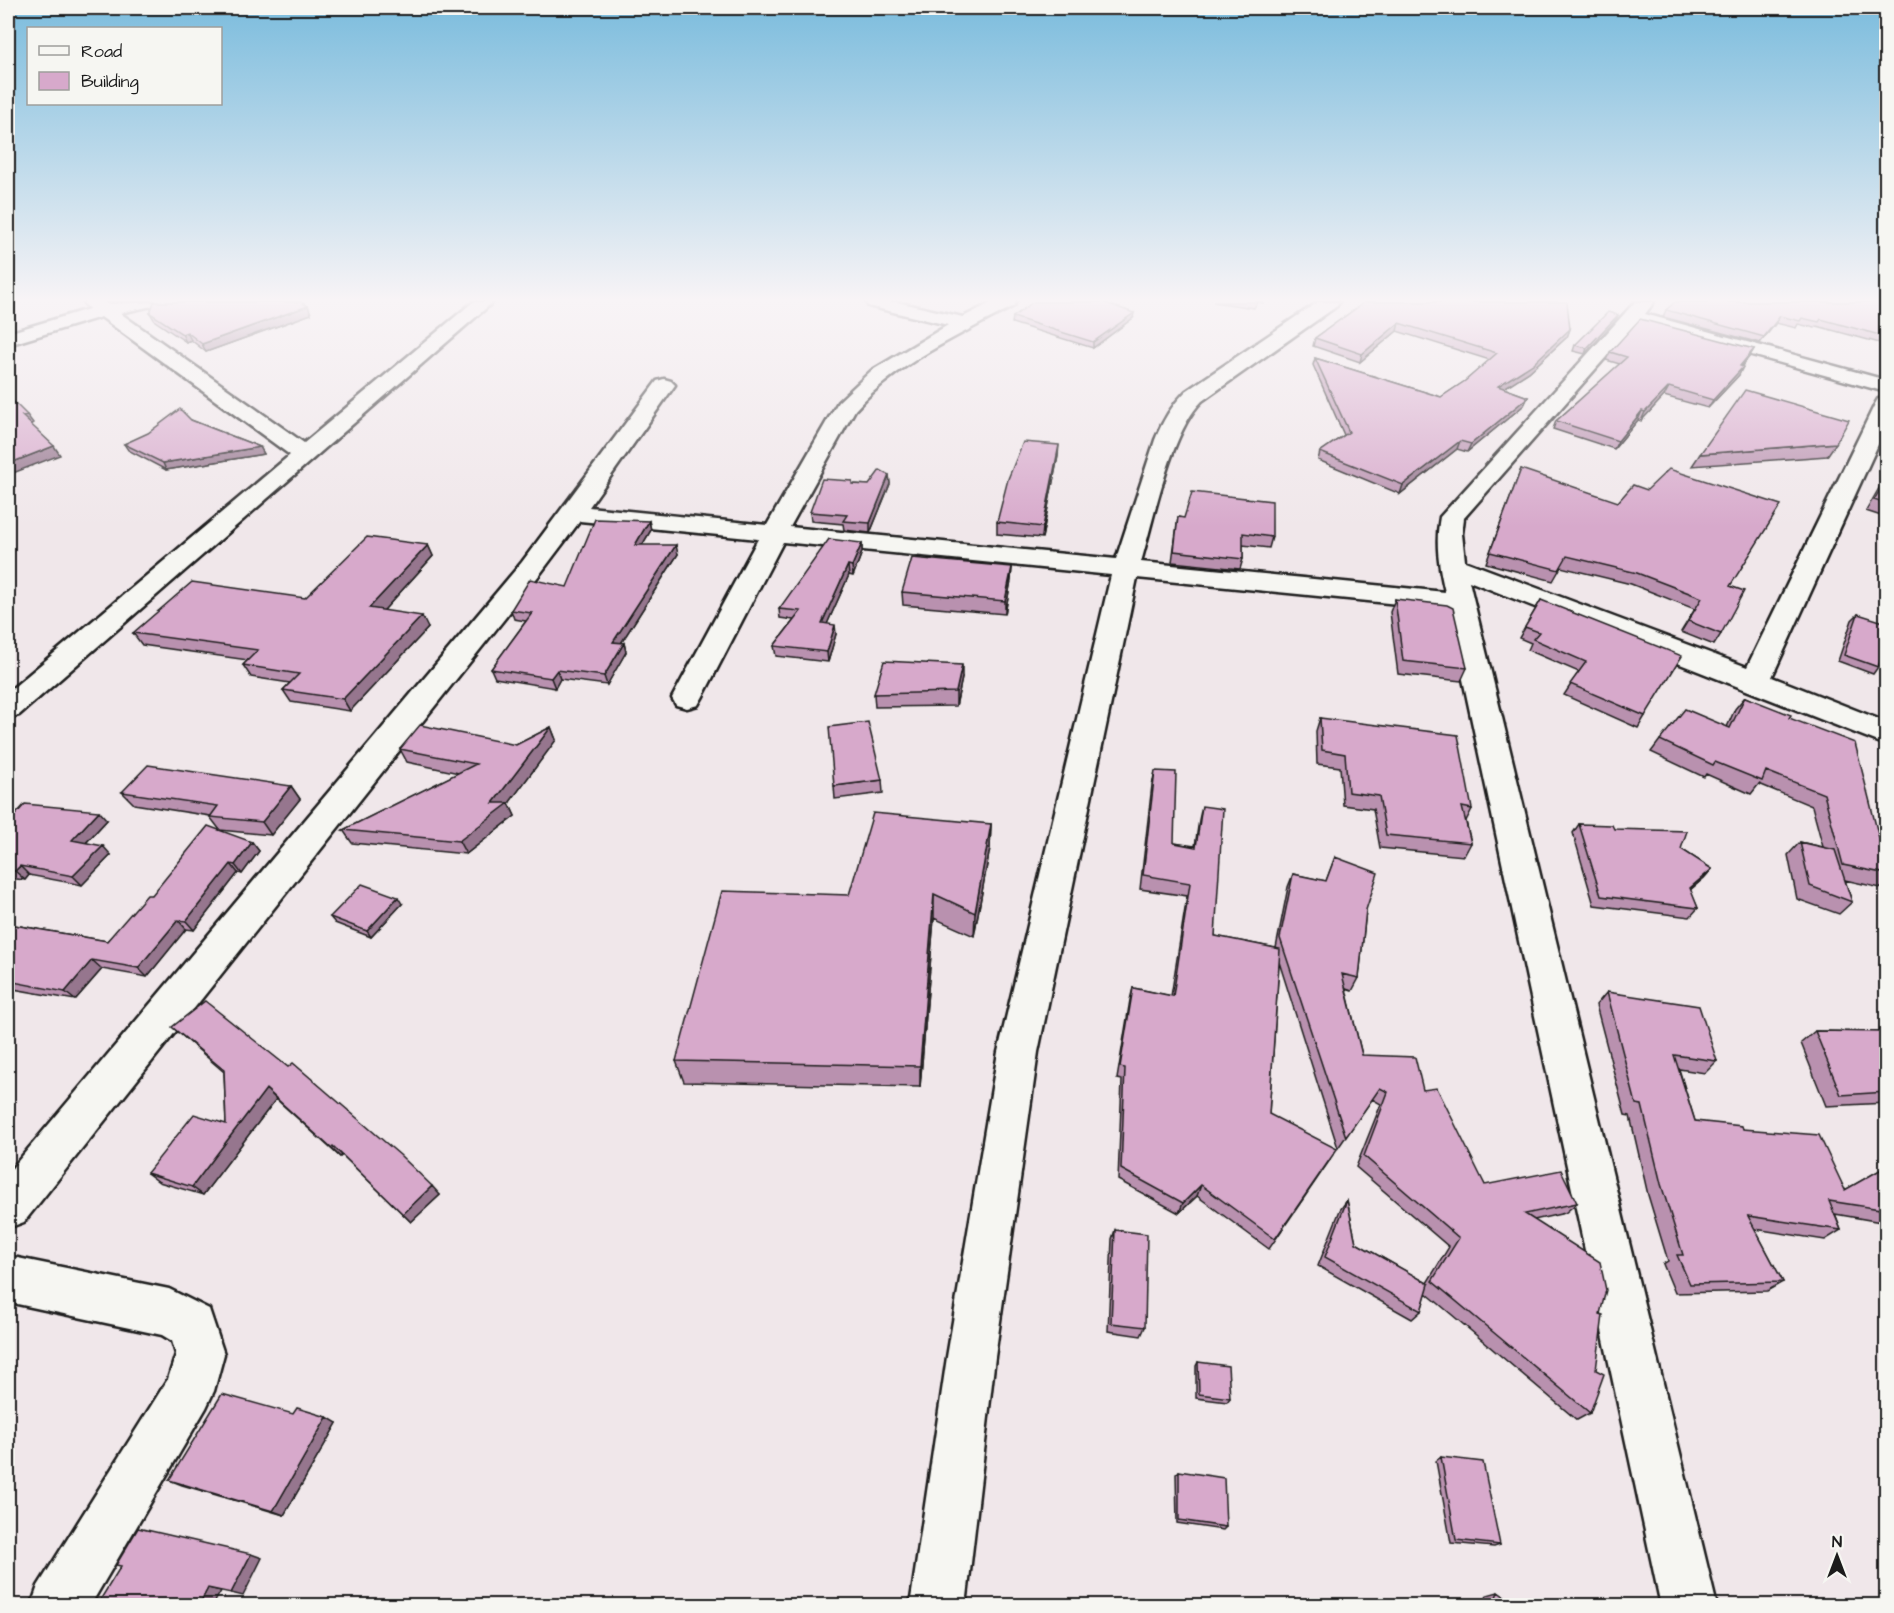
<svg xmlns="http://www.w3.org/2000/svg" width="1894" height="1613" viewBox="0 0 1894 1613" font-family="'Architects Daughter',sans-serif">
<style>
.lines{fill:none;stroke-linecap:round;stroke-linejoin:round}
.minor-casing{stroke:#1c1c1c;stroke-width:5}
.minor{fill:#f6f6f2;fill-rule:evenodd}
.wall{fill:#b991af;stroke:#1c1c1c;stroke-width:1.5}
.shaded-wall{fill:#96768e;stroke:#1c1c1c;stroke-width:1.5}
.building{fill:#d7a9cb;stroke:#1c1c1c;stroke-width:1.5}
</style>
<rect width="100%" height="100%" fill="#f0e7ea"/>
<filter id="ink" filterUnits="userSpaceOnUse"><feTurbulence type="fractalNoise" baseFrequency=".0167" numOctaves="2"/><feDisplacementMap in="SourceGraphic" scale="12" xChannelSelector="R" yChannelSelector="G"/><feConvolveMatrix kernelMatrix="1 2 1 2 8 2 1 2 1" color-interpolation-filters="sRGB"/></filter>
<g filter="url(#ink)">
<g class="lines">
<g class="minor-casing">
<path id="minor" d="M83 302H104L107 304 154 302 152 306 120 313 304 443 473 302H493L19 715 8 718V692L290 455 101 317 8 345V333L89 309Z
M866 302H897L963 317 993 302H1016L1014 306C958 336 898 362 855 410L790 527 1116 559 1155 440C1162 422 1172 405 1186 391L1318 302H1339L1337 306 1202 401C1171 431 1154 518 1141 562L1445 592C1439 567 1435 543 1440 517L1635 302H1654L1645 314 1886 380V392L1636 323 1464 518 1462 534 1465 561 1747 667 1875 404 1878 399 1886 398V427L1772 677 1886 722V745L1469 581 1717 1606H1661L1448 609 1137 578 1038 1052 995 1357 966 1606H910L947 1357 998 1052 1111 575 783 542 702 698 698 705 687 708 676 705 672 698 758 539 580 521 540 574 24 1222 8 1228V1173L522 562 657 381 664 379 671 381 675 385 589 507 767 525 838 402 871 371 948 325 868 306Z
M8 1256 169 1289 209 1309 224 1354 214 1391 206 1408 90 1606H31L38 1586 168 1379 176 1354 172 1341 162 1335 8 1302Z"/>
</g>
<use href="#minor" class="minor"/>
</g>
<path class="wall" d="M1213 302H1263V303L1257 302 1254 308Z
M1365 302 1570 329 1567 337 1529 372 1503 388 1528 397 1524 405 1467 452 1457 449 1400 494 1318 460 1320 452 1344 435 1313 365 1315 358 1441 397 1465 381 1490 360 1397 331 1360 362 1313 346 1315 338Z
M1887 302V345L1817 326 1815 328 1798 324 1796 328 1776 323 1760 343 1663 317 1666 310Z
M308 306 311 314 206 352 191 340 186 342 155 321 150 313Z
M1618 315 1615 321 1585 354 1573 351 1575 345Z
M1013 317 1133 318 1093 348 1012 323Z
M1754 349 1749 357 1742 366 1739 375 1708 408 1664 396 1641 421 1638 420 1614 449 1553 429 1556 421 1620 364 1606 360 1610 352Z
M191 420 260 447 264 454 166 470 128 450 124 444Z
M1836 443 1827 456 1692 466 1700 454Z
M1058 456 1042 538 997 534V522Z
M1521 469 1730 586 1721 634 1714 645 1681 632 1695 609 1631 584 1561 567 1553 581 1486 563Z
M1887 474V518L1866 511Z
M889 475 890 484 870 533 844 530 843 524 811 521 810 512 852 481 853 484 869 485Z
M1178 517 1272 537 1269 548 1243 545V559L1240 569 1172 562Z
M649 521 651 530 642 545 678 554 621 643H624L626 652 607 685 560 679 555 688 495 678 491 669 526 621 514 619 511 610 567 587Z
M862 543V552L853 576 849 575 827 624 836 634 828 662 776 656 774 646 794 620 780 618 779 609Z
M428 545 433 556 384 610 428 628 350 711 291 702 283 690 290 683 251 677 243 665 248 660 142 645 133 633 305 598Z
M1012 567 1011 580 1005 614 903 605 902 592Z
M1395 599 1467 668 1461 681 1398 674 1390 612Z
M1541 600 1645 716 1638 728 1564 695 1579 672 1528 650 1531 643 1519 638Z
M1858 614 1878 667 1873 674 1838 661 1852 620Z
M962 678 956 706 875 707 874 694Z
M1745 697 1789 718 1887 874V887L1885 889 1845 880 1852 902 1839 914 1797 899 1788 855 1800 842 1823 847 1812 806 1759 784 1751 794 1706 774 1704 777 1651 752 1660 740 1727 727 1735 709Z
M1320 718 1472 809 1466 821 1471 843 1464 856 1380 848 1373 809 1343 805 1340 767 1317 764 1316 731Z
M551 727 556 740 509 803 515 816 466 854 352 843 343 830 459 773 407 762 400 749 516 745Z
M1155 771 1174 843 1195 846 1199 820 1202 806 1215 936 1276 948 1288 887 1293 874 1326 881 1335 857 1366 910 1359 978 1352 991 1346 989 1362 1055 1423 1090 1485 1185 1577 1203 1565 1213 1534 1220 1600 1314 1590 1413 1577 1420 1426 1293 1421 1311 1412 1319 1318 1266 1340 1210 1347 1200 1356 1243 1427 1283 1449 1247 1356 1167 1381 1104 1372 1099 1338 1148 1279 962 1269 1114 1330 1160 1269 1249 1197 1196 1179 1213 1118 1180 1122 1080 1117 1079 1130 1000 1133 988 1171 996 1187 896 1140 889 1152 785Z
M882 780 883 793 835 799 834 786Z
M291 786 300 799 271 835 220 830 210 817V816L134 804 122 792Z
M107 820 86 843 111 855 82 885 29 875 25 880 8 878V823Z
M991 824 990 848 974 936 934 918 920 1087 684 1082 676 1061 849 895Z
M1579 824 1614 829 1681 849 1712 869 1704 878 1690 890 1698 908 1690 917 1594 905 1573 833Z
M252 842 259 851 242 874 238 873 194 930 186 929 147 977 102 969 75 1000 8 988V924L107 941 152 895Z
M402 904 371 937 335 923 330 917Z
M1607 992 1717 1061 1705 1073 1679 1069 1695 1121 1743 1129 1845 1190 1887 1166V1223L1835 1214 1841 1230 1825 1240 1755 1229 1783 1282 1767 1291 1675 1293 1663 1264 1668 1261 1648 1195 1630 1116 1625 1115 1596 1005Z
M172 1027 440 1195 411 1222 342 1155 340 1157 276 1099 203 1195 159 1182 147 1173 226 1124 224 1072Z
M1815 1031 1887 1032V1103L1826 1106 1801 1043Z
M1115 1230 1145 1327 1141 1336 1108 1331 1112 1239Z
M1198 1362 1230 1398 1227 1402 1196 1398V1366Z
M293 1414 337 1423 284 1515 182 1485 169 1480Z
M1441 1457 1500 1545 1494 1547 1451 1543 1436 1461Z
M1179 1471 1226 1527 1223 1530 1177 1523 1176 1474Z
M1498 1592 1516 1605H1484L1487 1595Z"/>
<path class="shaded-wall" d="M308 306 311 314 206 352 202 344Z
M1134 313 1133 318 1093 348V342Z
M1618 315 1615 321 1585 354 1587 348Z
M1780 316 1776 323 1760 343 1764 337Z
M1399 323 1397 331 1360 362 1362 354Z
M1570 329 1567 337 1529 372 1495 394 1498 386Z
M187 332 191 340 186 342 182 334Z
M1754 349 1749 357 1735 374 1740 366Z
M1743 367 1739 375 1708 408 1713 400Z
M1669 387 1664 396 1641 421 1645 412Z
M1528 397 1524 405 1467 452 1471 444Z
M1642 411 1638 420 1614 449 1618 441Z
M27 415 33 423 28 425 22 416Z
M1460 441 1457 449 1400 494 1403 485Z
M1059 445 1058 456 1042 538 1043 527Z
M54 446 60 455 8 475V464Z
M260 447 264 454 166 470 163 463Z
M889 475 890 484 870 533V523Z
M649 521 651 530 637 554 635 545Z
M862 543V552L853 576 852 566Z
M428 545 433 556 375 620 369 608Z
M676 545 678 554 616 651 613 642Z
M848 565 849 575 823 633 822 623Z
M1012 567 1011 580 1005 614V601Z
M422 616 428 628 350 711 343 699Z
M835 625 836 634 828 662 827 652Z
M624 643 626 652 607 685 604 676Z
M962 665V678L956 706V692Z
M557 670 560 679 555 688 551 678Z
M551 727 556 740 509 803 515 816 466 854 459 841 493 803Z
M291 786 300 799 271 835 262 822Z
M99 811 107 820 80 849 72 840Z
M991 824 990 848 974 936 975 913Z
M252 842 259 851 242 874 235 865Z
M103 846 111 855 82 885 73 876Z
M231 864 238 873 194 930 186 921Z
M20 866 29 875 25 880 15 871Z
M1712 869 1704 878 1682 897 1690 888Z
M934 894V918L920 1087V1066Z
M398 897 402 904 371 937 367 931Z
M178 920 186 929 147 977 138 968Z
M92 960 102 969 75 1000 65 992Z
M266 1089 276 1099 203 1195 192 1187Z
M333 1146 342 1155 340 1157 331 1148Z
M1201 1185 1197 1196 1179 1213 1183 1203Z
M432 1186 440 1195 411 1222 403 1214Z
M327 1417 337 1423 284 1515 273 1511Z
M251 1554 262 1558 243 1596 231 1593Z
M208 1588 221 1591 213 1605H199Z"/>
<path class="building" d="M154 302H301L308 306 202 344 187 332 182 334 150 313Z
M1033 302H1103L1134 313 1093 342 1013 317Z
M1365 302H1567L1570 329 1533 364 1498 386 1528 397 1471 444 1460 441 1403 485 1320 452 1349 432 1315 358 1441 397 1465 381 1497 353 1399 323 1362 354 1315 338Z
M1675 302H1887V337L1821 319 1819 322 1802 318 1800 321 1780 316 1764 337 1666 310Z
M1608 312 1618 315 1587 348 1575 345Z
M1640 319 1754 349 1740 366 1743 367 1713 400 1669 387 1645 412 1642 411 1618 441 1556 421 1627 357 1610 352Z
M1745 390 1849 420 1836 443 1700 454Z
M8 396 27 415 22 416 54 446 8 464Z
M180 409 191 420 260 447 163 463 124 444 148 433Z
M1023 442 1059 445 1043 527 997 522 1008 479Z
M1521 469 1618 502 1633 485 1647 490 1669 469 1781 505 1730 586 1744 591 1721 634 1688 621 1702 598 1637 573 1567 556 1559 570 1490 552Z
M880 470 889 475 870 523 843 521 847 515 810 512 822 479 852 481V484L869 485Z
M1887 478V504L1874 500Z
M1192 492 1272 501V537L1243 533V559L1174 551 1178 517 1184 518Z
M595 519 649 521 635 545H676L613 642 624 643 604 676 557 670 551 678 491 669 532 613 511 610 530 579 567 587Z
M367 537 428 545 369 608 422 616 343 699 283 690 299 674 243 665 258 650 133 633 192 582 305 598Z
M829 539 862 543 852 566 848 565 822 623 835 625 827 652 774 646 801 611 779 609Z
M912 558 1012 567 1005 601 902 592Z
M1395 599 1447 605 1453 608 1467 668 1403 661Z
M1541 600 1682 656 1645 716 1570 684 1586 662 1533 639 1539 632 1525 627Z
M1858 614 1887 623V643L1878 667 1844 655Z
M884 661 962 665 956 692 874 694Z
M1745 697 1791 715 1789 718 1855 743 1879 838 1885 839 1887 842V874L1843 865 1824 794 1766 771 1762 781 1715 762 1713 765 1660 740 1685 709 1730 728Z
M1320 718 1458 735 1472 809 1462 807 1471 843 1386 835 1379 796 1348 792 1345 754 1322 750Z
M868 722 882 780 834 786 829 727Z
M420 725 516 745 551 727 493 803H509L459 841 343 830 476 764 400 749Z
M148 765 291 786 262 822 210 817 218 806 122 792Z
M1155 771 1176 772 1174 843 1196 847 1202 806 1223 809 1215 936 1280 949 1269 1114 1337 1149 1275 1239 1201 1185 1183 1203 1121 1169 1125 1068 1120 1067 1133 988 1173 996 1190 883 1143 875Z
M25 804 99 811 72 840 103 846 73 876 20 866 15 871 8 870V823Z
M873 813 991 824 975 913 934 894 920 1066 676 1061 722 891 849 895Z
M1579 824 1612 825 1614 829 1687 831 1681 849 1712 869 1690 888 1698 908 1601 896Z
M208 826 252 842 235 865 231 864 186 921 178 920 138 968 92 960 65 992 8 981V924L107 941 147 895H152Z
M1800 842 1835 850 1852 902 1810 886Z
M1335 857 1378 873 1366 910 1359 978 1342 974 1362 1055 1415 1057 1423 1090 1437 1088 1485 1185 1561 1170 1577 1203 1525 1214 1600 1262 1606 1290 1600 1314 1603 1315 1596 1370 1604 1374 1590 1413 1432 1281 1459 1238 1364 1156 1388 1092 1380 1088 1346 1137 1280 938 1293 874 1326 881Z
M362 884 398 897 367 931 330 917Z
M1607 992 1699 1006 1717 1061 1674 1055 1695 1121 1742 1126 1743 1129 1819 1135 1845 1190 1887 1166V1210L1829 1201 1841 1230 1748 1216 1783 1282 1690 1284 1677 1255H1683L1661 1184 1642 1105 1636 1104Z
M205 1001 288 1067 293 1063 400 1155 432 1186 403 1214 333 1146 331 1148 266 1089 192 1187 147 1173 194 1114 226 1124 224 1070 172 1027Z
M1815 1031 1887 1032V1092L1841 1095Z
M1347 1200 1356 1243 1429 1284 1421 1311 1325 1257Z
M1115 1230 1147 1234 1145 1327 1111 1323Z
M1198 1362 1228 1366 1230 1398 1199 1394Z
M222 1394 293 1414 297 1408 327 1417 273 1511 169 1480Z
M1441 1457 1483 1462 1500 1545 1456 1540Z
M1179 1471 1224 1478 1226 1527 1179 1520Z
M138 1528 251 1554 231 1593 208 1588 199 1605H97L121 1566 116 1565Z
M1498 1592 1516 1605H1493Z"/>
</g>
<linearGradient id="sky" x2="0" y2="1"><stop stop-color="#7bbcdd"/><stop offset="0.57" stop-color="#f8f4f6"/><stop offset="1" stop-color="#f8f4f6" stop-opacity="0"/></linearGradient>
<rect width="1894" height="527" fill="url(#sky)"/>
<rect width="1894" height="1613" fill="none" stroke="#f6f6f2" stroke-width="30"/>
<rect x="15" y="15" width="1864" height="1583" fill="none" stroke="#1c1c1c" stroke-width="2" filter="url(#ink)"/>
<rect x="27" y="27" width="195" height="78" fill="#f6f6f2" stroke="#9f9f9c" stroke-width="1.5"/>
<rect x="39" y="46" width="30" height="9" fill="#f6f6f2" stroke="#9f9f9c" stroke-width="1.5"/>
<text x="81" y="57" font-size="18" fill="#1c1c1c">Road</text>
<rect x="39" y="72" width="30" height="18" fill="#d7a9cb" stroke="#9f9f9c" stroke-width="1.5"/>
<text x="81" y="87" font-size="18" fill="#1c1c1c">Building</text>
<g transform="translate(1837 1556)" stroke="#f6f6f2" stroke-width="4.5" paint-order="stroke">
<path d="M0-4.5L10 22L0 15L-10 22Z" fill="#1c1c1c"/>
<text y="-9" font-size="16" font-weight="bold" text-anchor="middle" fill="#1c1c1c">N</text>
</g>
</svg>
